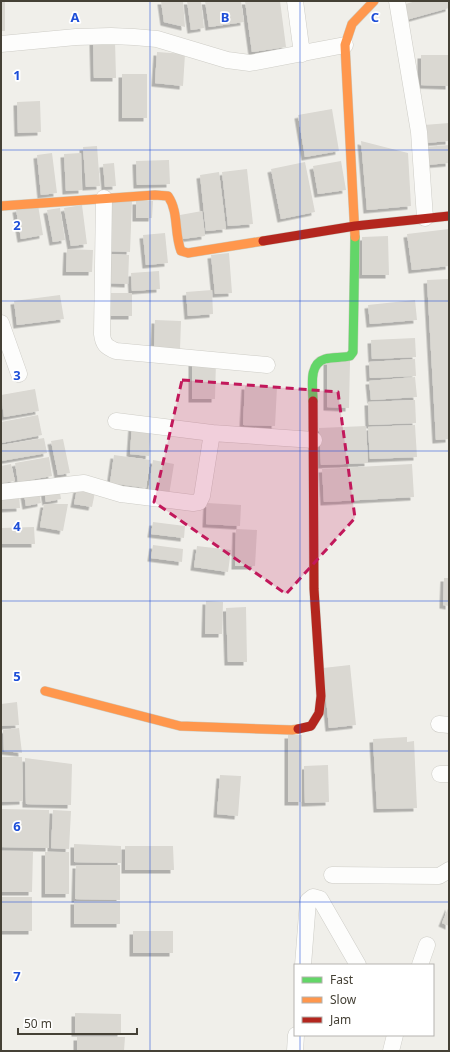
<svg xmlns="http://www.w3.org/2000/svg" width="450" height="1052" viewBox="0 0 450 1052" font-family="'Noto Sans',sans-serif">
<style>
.building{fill:#dad8d2;filter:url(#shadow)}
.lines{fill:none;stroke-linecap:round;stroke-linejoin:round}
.street-casing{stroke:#cecdc7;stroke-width:17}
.fast-casing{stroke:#ceccc1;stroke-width:10}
.slow-casing{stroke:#ceccc1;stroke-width:10}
.jam-casing{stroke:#ceccc1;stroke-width:10}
.street{stroke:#fdfdfc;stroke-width:16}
.fast{stroke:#63d668;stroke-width:9}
.slow{stroke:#ff974d;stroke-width:9}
.jam{stroke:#b3261e;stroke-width:9}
.marked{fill:#c2185b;fill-opacity:0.2;stroke:#c2185b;stroke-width:3;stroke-dasharray:8 5;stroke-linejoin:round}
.grid{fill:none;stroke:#1d4ed8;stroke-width:1;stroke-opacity:0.55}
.grid-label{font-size:13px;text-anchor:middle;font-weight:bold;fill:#1d4ed8;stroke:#fff;stroke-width:3.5;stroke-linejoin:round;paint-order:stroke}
</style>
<defs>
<filter id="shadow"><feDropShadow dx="-3.5" dy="3.5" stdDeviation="0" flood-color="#0004"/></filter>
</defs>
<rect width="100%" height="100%" fill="#f0efea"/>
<path class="building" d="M1 1H5V31H1Z
M161 1H183L185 27 164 22Z
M187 1H201L204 28 191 30Z
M205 1H241L244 22 209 27Z
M245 1H280L286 47 252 52Z
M416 1H449V8L406 20 402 5Z
M115 40 116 78H94L93 41Z
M157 52 185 54 183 86 155 83Z
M421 55H449V86L421 85Z
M122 74H147V118H122Z
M40 101 41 132 18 133 17 102Z
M332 109 339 151 305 157 298 115Z
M449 123V141L425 143 424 125Z
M361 141 408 153 411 206 367 210Z
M449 145V163L426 165 425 147Z
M97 146 100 186 86 187 83 147Z
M52 153 57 193 41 195 37 155Z
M81 153 82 190 66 191 64 154Z
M169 160 170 184 137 185 136 161Z
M341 161 346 190 318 194 313 166Z
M305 162 315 212 281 219 271 169Z
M114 163 116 186 105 187 103 164Z
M247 169 253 224 228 226 222 172Z
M219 172 226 229 206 231 200 175Z
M110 200 132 201 130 252 108 251Z
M136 201H153L152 218H136Z
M38 205 43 235 21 239 16 209Z
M82 205 87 244 71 246 64 208Z
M60 208 65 240 53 242 47 210Z
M202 211 205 236 182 239 180 215Z
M449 229V266L412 270 407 234Z
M165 233 168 263 146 265 143 235Z
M388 236 389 275H362V237Z
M67 249 93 250 92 272H66Z
M229 253 232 293 215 294 211 255Z
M109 254 129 255 128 284 107 283Z
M159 271 160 289 132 291 131 273Z
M449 279V439L436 440 427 280Z
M212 290 213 314 188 316 186 292Z
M108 293H132V316H108Z
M60 295 64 319 17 325 14 301Z
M415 300 417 320 370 324 368 305Z
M155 320 181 321 180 350 154 349Z
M415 338 416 357 372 359 371 340Z
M415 359 416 376 370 378 369 362Z
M192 361H216L215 399H192Z
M327 361H350L349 408 327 407Z
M415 377 417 397 371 400 369 381Z
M245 386 277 387 275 426 243 425Z
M35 389 39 411 4 417 1 395Z
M415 400 416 423 369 425 368 402Z
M38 415 42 435 1 443V422Z
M132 425 151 427 149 456 130 454Z
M415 425 417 457 370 459 368 427Z
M366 426 368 463 321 465 319 428Z
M44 438 47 453 1 461V445Z
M63 439 70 473 58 475 51 441Z
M114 455 150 460 146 488 110 483Z
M49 457 52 476 18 482 15 463Z
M153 460 174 464 169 495 148 492Z
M11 464 15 481 1 483V466Z
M412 464 414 497 324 502 322 469Z
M59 487 61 499 46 502 44 490Z
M77 489 95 492 92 507 74 504Z
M39 491 41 503 26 506 24 494Z
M19 494 20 508 1 509V495Z
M207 503 241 505 240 526 206 524Z
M44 504H68L63 531 40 527Z
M153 522 185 526 184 538 151 534Z
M34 527 35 544H1V528Z
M236 529 257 530 255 566H235Z
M153 545 183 549 182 562 151 558Z
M197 546 231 550 228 572 194 567Z
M444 578H449V606L443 605Z
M206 601 223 602 222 634H205Z
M246 607 247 662H228L226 608Z
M350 665 356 725 329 728 323 668Z
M17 702 19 725 1 726V704Z
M19 728 22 753 4 751 3 730Z
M288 735H302V802H288Z
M407 737V742L414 741 417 808 377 809 373 739Z
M1 757H22L23 801 1 802Z
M25 758 72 764 71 805 26 804Z
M328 765 329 802 305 803 304 766Z
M220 775 241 776 238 816 217 814Z
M1 809 49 810V848L1 847Z
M53 810 71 811 69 849 51 848Z
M74 844 121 846V863L74 862Z
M125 846H173L174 870H125Z
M1 851H33L32 892H1Z
M45 852H69V894H45Z
M76 865H120V900L75 899Z
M1 897H32V931H1Z
M74 901H120V924H74Z
M449 906V926L442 923Z
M133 931H173V953H133Z
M75 1013 121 1014V1033H75Z
M77 1037H125L124 1051H77Z"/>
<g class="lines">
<g class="street-casing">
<path id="street" d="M295 1 302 54
M397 1 419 132 425 218
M1 44 76 37 111 36 134 37 157 39 227 60 250 63 345 45
M104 198 102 334C103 344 106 347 116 351L267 365
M1 323 19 374
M116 421 212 433 314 440
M1 492 84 483 121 494 193 503 199 502 202 496 212 433
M439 724 449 725
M440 774H449
M332 875 439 876 449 870
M303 965 308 901 313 897 320 899 358 965
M420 965 427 945
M295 1051 296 1035
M391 1051 395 1035"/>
</g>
<g class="fast-casing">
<path id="fast" d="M313 401C313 387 308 364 325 359 333 357 342 358 350 356L353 352 355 237"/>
</g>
<g class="slow-casing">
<path id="slow" d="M1 206 155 195 168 196C179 212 174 233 181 251L188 253 263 241
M355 237 345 45 352 24 374 1
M45 691 180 726 292 730 298 729"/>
</g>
<g class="jam-casing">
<path id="jam" d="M263 241 355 226 449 216
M298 729 311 726 319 713 321 696 314 589 313 401"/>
</g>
<use href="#street" class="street"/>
<use href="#fast" class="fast"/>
<use href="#slow" class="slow"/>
<use href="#jam" class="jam"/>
</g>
<path class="marked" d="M182 380 338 392 355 518 286 594 154 502Z"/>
<path class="grid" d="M150 1V1051M300 1V965M1 150H449M1 301H449M1 451H449M1 601H449M1 751H449M1 902H449M300 1035V1051"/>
<g class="grid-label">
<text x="75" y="22">A</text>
<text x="225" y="22">B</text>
<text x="375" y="22">C</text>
<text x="17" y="80">1</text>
<text x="17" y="230">2</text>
<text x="17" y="380">3</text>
<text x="17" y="531">4</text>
<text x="17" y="681">5</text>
<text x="17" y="831">6</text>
<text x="17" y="981">7</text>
</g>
<rect width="450" height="1052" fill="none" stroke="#454136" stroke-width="4"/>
<rect x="294" y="964" width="140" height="72" fill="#ffffff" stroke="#b5b3af"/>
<rect x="302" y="977" width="20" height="6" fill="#63d668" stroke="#b5b3af"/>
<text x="330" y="984" font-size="12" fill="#454136">Fast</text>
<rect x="302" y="997" width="20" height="6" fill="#ff974d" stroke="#b5b3af"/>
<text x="330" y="1004" font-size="12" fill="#454136">Slow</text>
<rect x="302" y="1017" width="20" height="6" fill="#b3261e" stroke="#b5b3af"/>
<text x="330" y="1024" font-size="12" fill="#454136">Jam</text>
<path d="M18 1028v6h119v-6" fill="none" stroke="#454136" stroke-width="2"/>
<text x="24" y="1028" font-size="12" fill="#454136" stroke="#ffffff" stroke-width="3" paint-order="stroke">50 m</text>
</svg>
